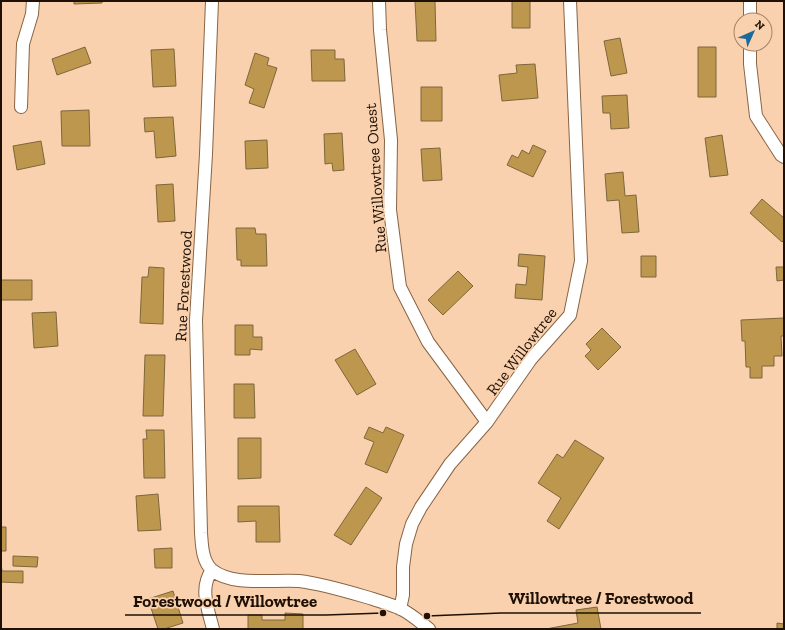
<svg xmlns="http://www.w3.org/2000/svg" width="785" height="630" viewBox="0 0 785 630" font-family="'Zilla Slab',serif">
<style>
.building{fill:#bd974d;stroke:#7d663c}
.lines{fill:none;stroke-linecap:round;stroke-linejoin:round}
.street-casing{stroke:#886444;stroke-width:14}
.street{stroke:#fff;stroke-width:12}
.labels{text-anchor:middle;stroke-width:3.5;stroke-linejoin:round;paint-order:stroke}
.street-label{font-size:16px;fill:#1e1004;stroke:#fad1ae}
.leader{fill:none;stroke:#1e1004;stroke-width:1.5}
.callout-dot{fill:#1e1004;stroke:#fad1ae;stroke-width:1.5}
.callout-label{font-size:17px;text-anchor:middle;font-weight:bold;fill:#1e1004;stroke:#fad1ae;stroke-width:3.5;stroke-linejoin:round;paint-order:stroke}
</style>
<rect width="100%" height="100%" fill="#fad1ae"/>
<path class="building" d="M74 1H102V3L74 4Z
M415 1H435L436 41H417Z
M512 1H530V28H512Z
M620 38 627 73 611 76 604 41Z
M85 47 91 63 57 75 52 59Z
M698 47H716V97H698Z
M174 49 176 86 153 87 151 50Z
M311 50H335V59H344L345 81H312Z
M255 53 269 58 267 65 277 68 264 108 249 103 254 89 245 85Z
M535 64 538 98 502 101 499 75 517 73 516 65Z
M421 87H442V121H421Z
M627 95 629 128 611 129 610 113H603L602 96Z
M89 110 90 146H62L61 111Z
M173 117 176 156 156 158 154 131 145 132 144 118Z
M342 133 344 170 333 171 332 163 325 164 324 134Z
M722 135 728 175 710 177 705 138Z
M267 140 268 168 246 169 245 141Z
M41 141 45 164 17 170 13 146Z
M533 145 546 151 533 177 507 165 512 155 518 158 522 150 529 154Z
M440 148 442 180 423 181 421 149Z
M623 172 625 196 636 195 639 232 622 233 619 200 607 201 605 174Z
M173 184 175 221 158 222 156 185Z
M762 199 784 218V240L782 242 750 213Z
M236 228H255L256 234H266L267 266H241V260H237Z
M519 254 545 256 542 300 515 298 516 284 526 285 528 267 518 266Z
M641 256H656V277H641Z
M149 267 164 268 163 324 140 323 142 277H148Z
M776 267H784V280L777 281Z
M458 271 473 286 443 315 428 300Z
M1 280H32V300H1Z
M56 312 58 346 34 348 32 313Z
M784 318V336H781L782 356H774V366H762V378H750V367H746L745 341H742L741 320Z
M235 325H253V337H262V350L250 349V355H235Z
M602 328 621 347 598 370 585 356 591 350 586 344Z
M355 349 376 384 357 395 335 360Z
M145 355H165L163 416H143Z
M234 384H254L255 418H234Z
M369 427 383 433 386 427 404 435 387 473 365 464 374 442 364 438Z
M146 430H164L165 478H144L143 439H147Z
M238 438H261V478L238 479Z
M575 440 604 458 559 529 547 521 561 498 538 483 557 454 563 458Z
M366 487 382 498 351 545 334 535Z
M158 494 161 530 138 531 136 496Z
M238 506H279L280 542H256V521L238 522Z
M1 527H6V551H1Z
M172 548V568H155L154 549Z
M13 556 38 557 37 567 13 566Z
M1 564 2 571H23V583L1 582Z
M173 591 183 623 164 629H158L148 599Z
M597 607 601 629H546L578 623 576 610Z
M285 613 303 614V629H248V615H262V620H285Z
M777 623 784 624V629H777Z"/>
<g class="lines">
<g class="street-casing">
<path id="street" d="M212 1 206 154 196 320 201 533C202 545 202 561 212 570 233 587 274 579 299 581 324 584 349 592 373 599 382 602 393 605 401 609 411 614 420 622 429 629
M379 1 380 30 391 140 390 210 400 287 428 342 487 422
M750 20V1
M750 44V64L756 116 781 155 784 157
M21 107 23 44 32 14 33 1
M212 570C199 588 208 609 213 629
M400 609 403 595V567L406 544 412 524 421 507 450 464 487 422 531 359 570 315 581 261 570 1"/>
</g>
<use href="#street" class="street"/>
</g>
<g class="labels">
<g class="street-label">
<text transform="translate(375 178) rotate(-94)" y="6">Rue Willowtree Ouest</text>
<text transform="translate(183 286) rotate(-87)" y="6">Rue Forestwood</text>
<text transform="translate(521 351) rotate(-53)" y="6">Rue Willowtree</text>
</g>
</g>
<path class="leader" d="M427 616L501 613H701M383 613L326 615H125"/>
<g class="callout-dot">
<circle cx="427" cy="616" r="4"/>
<circle cx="383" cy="613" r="4"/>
</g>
<g class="callout-label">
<text x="601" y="604">Willowtree / Forestwood</text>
<text x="225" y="607">Forestwood / Willowtree</text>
</g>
<rect width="785" height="630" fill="none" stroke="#1e1004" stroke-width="4"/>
<g transform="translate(753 32) rotate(45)"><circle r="19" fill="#fad1ae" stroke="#a2846a"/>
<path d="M0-3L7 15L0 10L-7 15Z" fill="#1a6a9c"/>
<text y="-6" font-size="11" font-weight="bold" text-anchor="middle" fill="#1e1004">N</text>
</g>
</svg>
